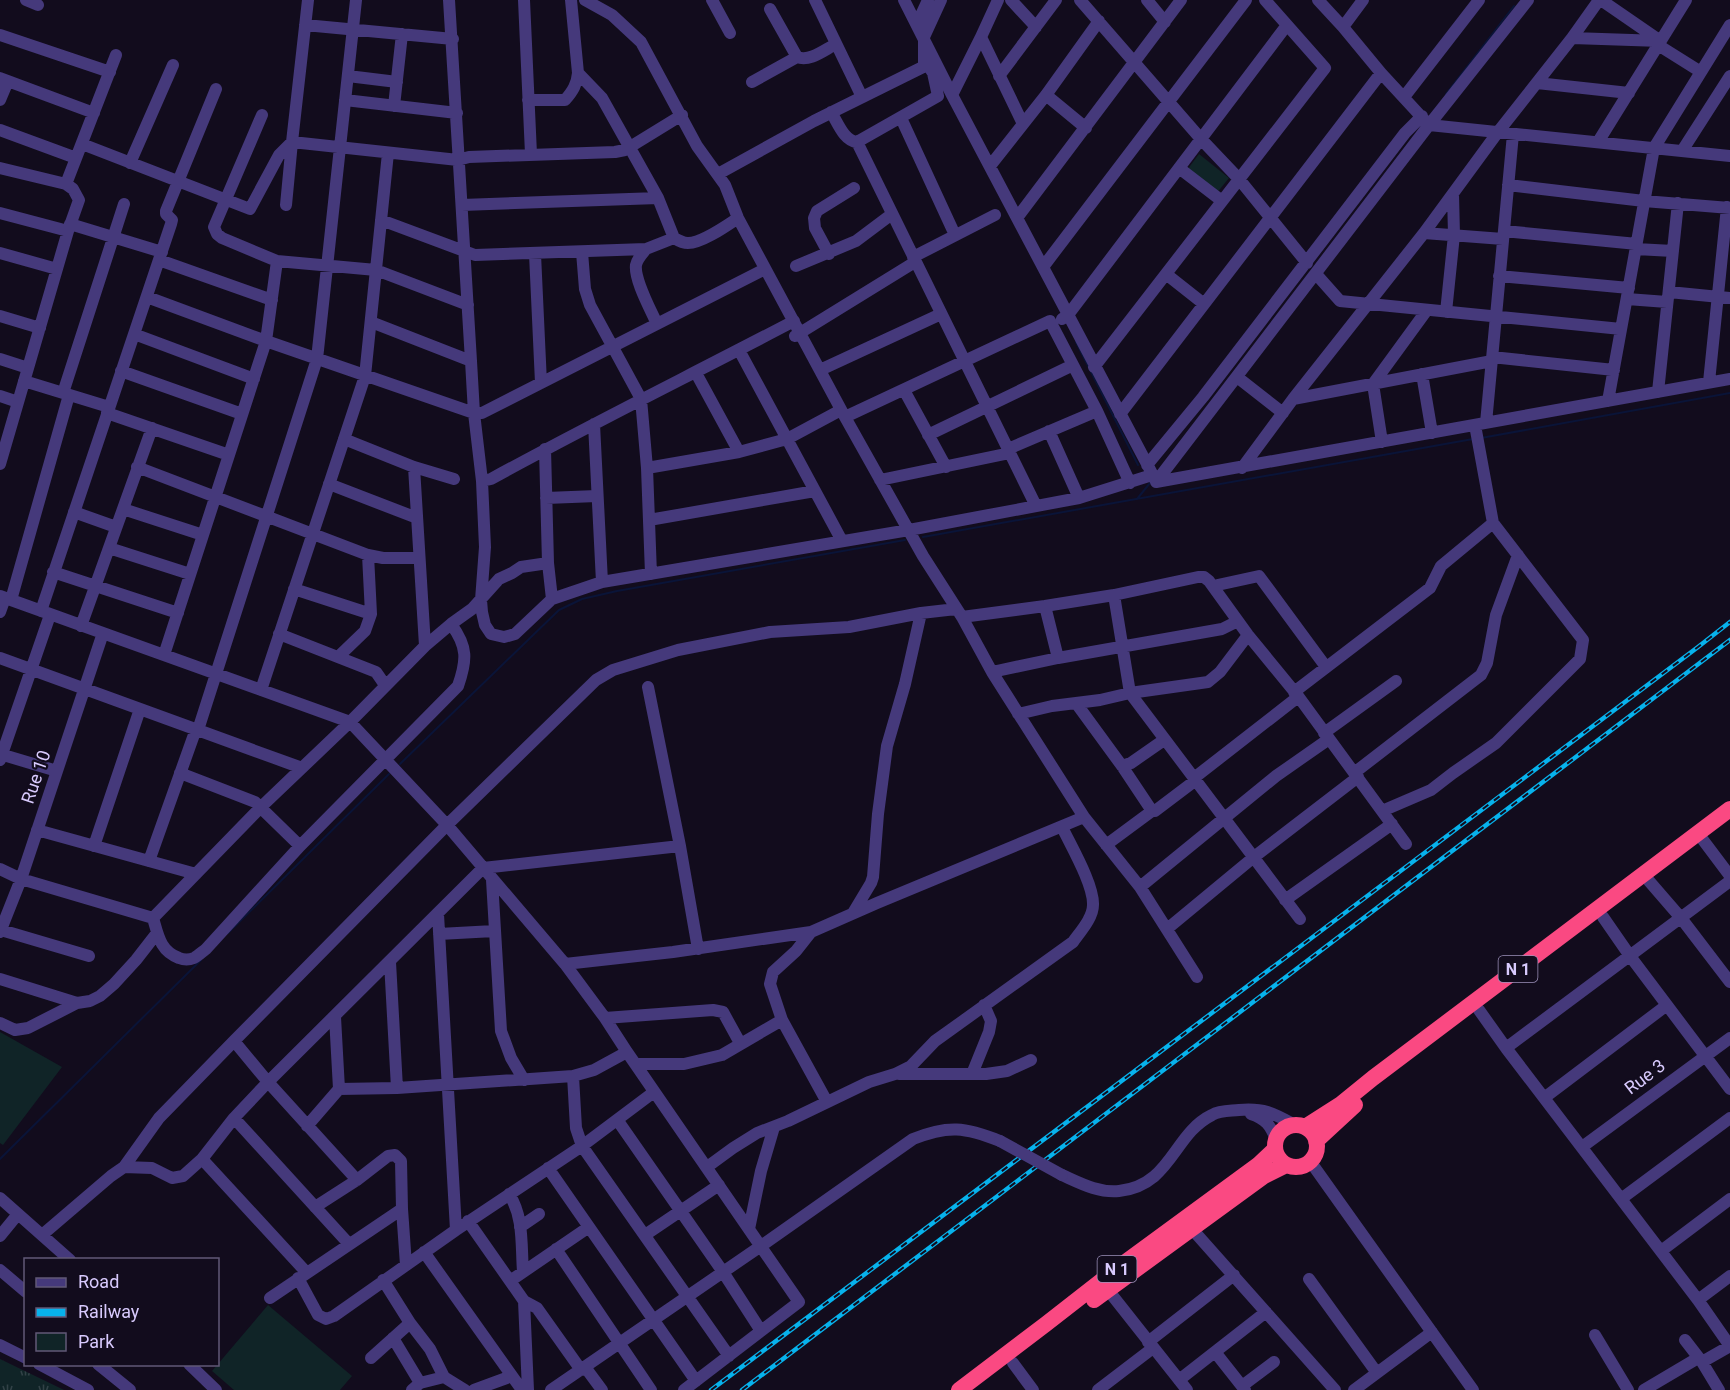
<svg xmlns="http://www.w3.org/2000/svg" width="1730" height="1390" viewBox="0 0 1730 1390" font-family="Roboto,sans-serif">
<style>
.grass{fill:url(#grass-tufts)}
.green{fill:#102427}
.lines{fill:none;stroke-linecap:round;stroke-linejoin:round}
.stream{stroke:#0a1438;stroke-width:2}
.minor{stroke:#45397b;stroke-width:12}
.highway{stroke:#fa4982;stroke-width:16}
.rail-casing{stroke:#07b2ec;stroke-width:4.5}
.rail{stroke:#120c1d;stroke-width:2;stroke-dasharray:7;stroke-linecap:butt}
.minor-bridge{stroke:#45397b;stroke-width:12}
.labels{text-anchor:middle;stroke-width:4.5;stroke-linejoin:round;paint-order:stroke}
.shield{fill:#120c1d;stroke:#9d91ba;stroke-width:1.5}
.shield-label{font-size:16px;font-weight:bold;fill:#d8cafd}
.street-label{font-size:18px;fill:#d8cafd;stroke:#120c1d}
</style>
<defs>
<pattern id="grass-tufts" width="24" height="20" patternUnits="userSpaceOnUse" patternTransform="scale(1.5)"><rect width="24" height="20" fill="#102427"/><path d="M3 7l-1-3M5 7V3M7 7l1-3M15 17l-1-3M17 17v-4M19 17l1-3" fill="none" stroke="#324247"/></pattern>
</defs>
<rect width="100%" height="100%" fill="#120c1d"/>
<path class="grass" d="M0 1359 64 1390H0Z"/>
<path class="green" d="M1199 154 1229 178 1216 194 1187 170Z
M0 1032 62 1067 3 1145 0 1143Z
M268 1305 352 1376 340 1390H234L212 1371Z"/>
<g class="lines">
<path class="stream" d="M1446 94 1514 6
M1076 342 1138 465
M1481 438 1730 393
M1137 499 1150 483
M923 537 1473 439
M400 764 559 610 582 599 617 591 905 540
M228 933 389 774
M0 1159 201 960"/>
<path class="minor" d="M26 0 38 5
M449 0 471 361 474 413 482 481 485 547 481 600 482 612 485 625 491 634 504 637 515 634 552 599 602 582 909 530 1079 498 1152 475
M524 0 531 154
M585 0 612 15 641 42 697 146 725 185 738 218 845 417 923 556 962 617 992 672 1084 817 1140 887 1197 977
M712 0 730 33
M815 0 862 97
M904 0 952 95 1156 481
M998 0 981 37 1023 124
M1011 0 1036 27
M1080 0 1201 139 1239 179 1307 263
M1147 0 1165 22
M1318 0 1343 27 1381 73 1429 125 1730 156
M1601 0 1659 40
M770 9 797 57C810 62 824 50 836 44
M917 24 928 0
M305 25 453 39
M1343 27 1363 0
M0 35 110 72
M1572 38 1661 41
M1658 45 1701 72
M578 73 602 98 658 198 674 238
M348 76 397 82
M999 76 1056 0
M0 78 94 113
M752 82 797 57
M1537 83 1629 93
M952 95 981 37
M1046 95 1086 128
M1404 97 1479 0
M0 100 8 81
M345 100 457 113
M528 100H565C573 91 577 84 578 73L571 0
M394 106 402 34
M831 112C838 123 844 141 857 142L1036 506
M262 115 214 227 217 234 222 238 277 261 376 270 468 305
M901 118 955 235
M0 130 76 158
M857 142 938 96 933 73 927 64
M1598 142 1686 0
M82 144 250 209 279 155 292 142 458 160 469 157 615 152 625 150 682 115
M1682 151 1730 76
M130 163 173 65
M990 166 1046 95 1099 21
M0 168 66 184 73 189 79 200 68 231 0 464
M1179 168 1222 201
M718 174 814 121 923 67 924 64V37L941 0
M66 184 116 55
M1508 185 1644 201 1730 208
M286 205 292 142 308 0
M462 205 658 198
M0 213 68 231
M1017 218 1181 0
M381 220 475 255 646 249 674 238C679 241 683 243 688 243 702 243 726 226 738 218
M70 224 162 252
M1504 231 1637 244
M1424 233 1503 239
M646 249C642 254 637 259 636 265 634 280 651 310 657 324
M1636 249 1673 251
M582 252 585 289 590 305 641 399 647 468 651 574
M0 253 57 269
M535 254 541 383
M829 254 815 228 814 218 817 211 854 188
M913 257 995 215
M159 260 272 300
M796 266 856 241 892 214
M1043 267 1246 0
M1166 274 1204 304
M1316 274 1340 301 1621 329
M1499 276 1629 288
M1669 292 1730 298
M147 297 266 341 474 413H482L765 269
M1627 299 1667 302
M1446 312 1454 235 1453 194
M0 316 40 328
M1062 319 1068 315 1287 25
M371 322 471 361
M134 334 254 379
M795 336 915 262
M739 350 842 541
M1492 357 1614 370
M0 359 28 368
M1094 367 1325 68 1265 0
M820 370 941 314
M121 371 242 414
M696 373 739 452
M1422 374 1432 433
M1237 377 1283 413
M24 381 109 407
M1709 382 1727 207
M904 390 946 467
M1658 392 1678 203
M63 393 124 204
M0 396 18 402
M1293 399 1492 361
M1608 401 1654 148 1730 25
M107 413 229 455
M1120 414 1381 73
M845 417 1050 321 1097 411 1130 483
M1486 423 1513 134
M594 424 602 582
M1049 431 1079 498
M928 435 1073 365
M344 439 414 467 454 479
M1382 442 1373 384 1427 310
M545 449 548 563 552 599
M1008 449 1097 411
M1147 465 1203 397 1405 133 1422 116
M137 467 368 555 383 558H419
M414 467 425 646
M647 468 739 452 787 439 841 410
M1242 468 1293 399 1424 233 1498 132 1572 38 1599 0
M880 480 1010 453
M482 481 491 479C591 424 693 374 794 321
M1156 482 1429 125 1528 0
M1156 482 1730 379
M329 484 417 518
M546 498 597 496
M123 509 203 535
M74 512 116 527
M649 520 815 491
M109 548 190 574
M53 572 178 613
M1213 586 1259 576 1326 667
M294 589 371 614
M1114 595 1130 693 1300 919
M0 596 350 722 447 825 565 964 605 1018 627 1052 799 1302 684 1390
M11 600 69 395
M41 611 171 224 172 220 166 214V211L216 89
M0 612 5 598
M962 617 1045 606
M81 626 152 428
M279 634 376 672 385 685
M164 655 266 341 277 261
M338 657 365 631 371 614 368 555
M0 658 302 768
M1058 658 1045 606 1114 595 1198 577H1204L1209 581 1248 635 1298 696 1406 844
M992 672 1058 658 1222 629 1238 621
M648 687 680 846 698 949
M261 690 365 376 388 153
M1294 692 1430 588 1441 566 1493 523
M1076 703 1122 766 1152 811H1155L1196 780
M1018 714 1052 706 1100 700 1130 693 1208 682 1220 672 1248 635
M198 730 317 359 356 0
M1324 733 1396 681
M0 754 57 771
M0 760 50 615
M1122 766 1131 763 1164 740
M180 773 255 802 300 846
M1354 773 1481 675 1487 663 1496 615 1518 555
M1194 778 1298 697
M1382 811 1431 790 1453 773 1496 743 1580 659 1583 640 1493 523 1475 425
M37 830 196 874
M1703 840 1730 876
M1106 845 1152 811
M94 846 140 709
M149 861 196 729
M0 869 21 879 153 918C158 935 160 951 179 958 184 960 189 960 194 958 198 956 202 952 206 949L300 846 458 686C467 660 468 647 451 624
M492 880 501 1031 511 1058 524 1080
M1649 881 1681 918 1730 982
M1140 887 1276 776 1329 739
M1285 900 1392 824
M853 913 871 883 873 877 878 814 887 746 905 684 921 613
M438 914 456 1230
M1603 917 1630 956 1730 1089
M153 918 261 807 350 722 425 646 451 624 472 609 499 579 512 573 521 567 548 563
M1167 929 1254 857 1358 777
M1 930 89 956
M0 932 21 879 103 633
M811 932 796 951 773 972 770 984 782 1020 827 1102
M439 934 494 931
M390 962 397 1088
M565 964 673 952 811 932 877 903 1084 817
M0 979 77 1003 90 1001 100 996 114 984 136 960 157 933
M1479 1010 1506 1048 1730 881
M605 1018 713 1010 723 1012 740 1043
M0 1023 15 1030 28 1028 77 1003
M234 1041 268 1082 357 1180
M1506 1048 1698 1300 1730 1346
M635 1064H684L722 1055 782 1020
M899 1074H986L1007 1071 1031 1060
M972 1074 989 1032 991 1021 984 1005
M573 1076 576 1128 582 1146 729 1356
M339 1089 397 1088 573 1076 594 1070 627 1052
M1544 1098 1667 1005
M1251 1114C1266 1119 1270 1125 1276 1139
M234 1118 349 1244
M618 1121 723 1272 761 1331
M307 1126 339 1089 335 1017
M1582 1147 1730 1038
M202 1159 307 1273
M1310 1161 1473 1390
M124 1167 159 1118 234 1041 447 825 596 680 613 670 678 650 770 632 849 627 921 613 956 609
M707 1167 733 1148 757 1133 788 1121 869 1082 895 1074 911 1066 935 1041 1073 942C1080 932 1093 918 1093 905 1094 885 1071 846 1062 827
M548 1168 696 1381
M1062 1175C1080 1183 1098 1193 1119 1191 1172 1185 1173 1134 1212 1115 1220 1110 1230 1111 1239 1110 1265 1108 1273 1113 1295 1125
M509 1194C524 1217 521 1245 523 1272
M0 1198 70 1260
M1621 1199 1730 1118
M315 1207 357 1180 388 1156 395 1155 401 1161 402 1209 406 1265
M468 1221 524 1301 537 1308 581 1370
M520 1227 539 1214
M749 1229 761 1171 774 1127
M1192 1229 1335 1390
M42 1235 111 1176 124 1167 152 1168 172 1178 183 1176 202 1159 234 1118 268 1082 483 868 680 846
M645 1235 719 1185
M0 1236 18 1214
M556 1249 651 1390
M1661 1251 1730 1199
M424 1252 522 1390
M0 1270 26 1292
M298 1278 318 1315 326 1319 334 1316 456 1230 582 1146 654 1092
M1309 1279 1377 1373
M383 1280 410 1323 430 1349 444 1377 465 1390
M510 1281 589 1227
M1108 1290 1187 1390
M270 1298 402 1209
M1698 1300 1730 1276
M524 1301 528 1390
M1595 1335 1628 1390
M393 1338 420 1383
M1685 1340 1702 1362 1719 1390
M1148 1342 1234 1275
M0 1345 26 1358
M1215 1352 1245 1390
M371 1358 410 1323
M1702 1362 1730 1346
M1013 1363 1033 1390
M39 1364 88 1390
M98 1364 130 1390
M189 1364 216 1390
M585 1367 602 1390
M1179 1380 1266 1312
M1242 1386 1274 1362
M412 1390 420 1383 444 1377
M474 1390 512 1376
M551 1390 761 1246 913 1139C948 1125 965 1127 1000 1141
M1098 1390 1153 1348
M1354 1390 1432 1332
M1644 1390 1698 1358"/>
<path class="highway" d="M1275 1146a21 21 0 1 1 42 0a21 21 0 1 1-42 0Z
M1305 1127 1341 1104 1373 1078 1730 809
M1316 1141 1355 1105
M1094 1300 1264 1176 1286 1165
M959 1390 1046 1324 1123 1264 1258 1165 1275 1149"/>
<g class="rail-casing">
<path id="rail" d="M711 1390 1698 647 1730 622
M742 1390 1730 640"/>
</g>
<use href="#rail" class="rail"/>
<path class="minor-bridge" d="M1000 1141 1062 1175"/>
</g>
<g class="labels">
<g class="shield">
<rect x="1498.5" y="956" width="39" height="26" rx="4.5"/>
<rect x="1097.5" y="1256" width="39" height="26" rx="4.5"/>
</g>
<g class="shield-label">
<text x="1518" y="975">N 1</text>
<text x="1117" y="1275">N 1</text>
</g>
<g class="street-label">
<text transform="translate(36 777) rotate(-71)" y="6">Rue 10</text>
<text transform="translate(1645 1077) rotate(-37)" y="6">Rue 3</text>
</g>
</g>
<rect x="24" y="1258" width="195" height="108" fill="#120c1d" stroke="#615877" stroke-width="1.5"/>
<rect x="36" y="1278" width="30" height="9" fill="#45397b" stroke="#615877" stroke-width="1.5"/>
<text x="78" y="1288" font-size="18" fill="#d8cafd">Road</text>
<rect x="36" y="1308" width="30" height="9" fill="#07b2ec" stroke="#615877" stroke-width="1.5"/>
<text x="78" y="1318" font-size="18" fill="#d8cafd">Railway</text>
<rect x="36" y="1333" width="30" height="18" fill="#102427" stroke="#615877" stroke-width="1.5"/>
<text x="78" y="1348" font-size="18" fill="#d8cafd">Park</text>
</svg>
